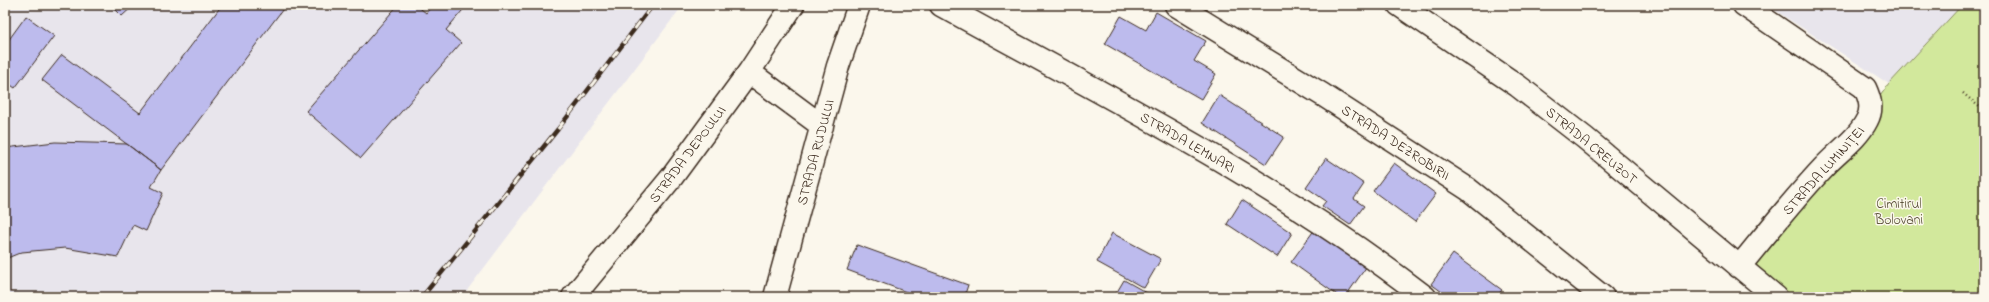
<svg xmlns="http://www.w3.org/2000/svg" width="1989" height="302" viewBox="0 0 1989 302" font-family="'Indie Flower',sans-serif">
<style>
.built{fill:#e8e5ec}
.green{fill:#d2e89c;stroke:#86895d}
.building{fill:#bdbbed;stroke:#3b2a1e}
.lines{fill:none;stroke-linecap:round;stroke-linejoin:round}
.minor-casing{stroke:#3b2a1e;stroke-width:25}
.secondary-casing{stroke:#3b2a1e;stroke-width:25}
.path{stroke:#3b2a1e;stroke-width:2.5;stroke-dasharray:1 3;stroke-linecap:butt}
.minor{stroke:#fbf7ec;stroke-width:22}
.secondary{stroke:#fbf7ec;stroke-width:22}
.rail-casing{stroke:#3b2a1e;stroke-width:4.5}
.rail{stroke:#fbf7ec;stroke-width:3;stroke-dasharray:9;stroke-linecap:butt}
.labels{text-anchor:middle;stroke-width:3;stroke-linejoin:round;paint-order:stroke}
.street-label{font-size:14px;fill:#3b2a1e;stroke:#fbf7ec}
.park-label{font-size:14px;fill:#595037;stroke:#fbf7ec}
</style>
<rect width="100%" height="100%" fill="#fbf7ec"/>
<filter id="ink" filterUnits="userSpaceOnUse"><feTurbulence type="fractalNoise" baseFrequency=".025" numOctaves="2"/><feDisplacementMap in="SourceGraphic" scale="8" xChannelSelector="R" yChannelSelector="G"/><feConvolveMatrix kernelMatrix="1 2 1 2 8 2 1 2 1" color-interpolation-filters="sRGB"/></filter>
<g filter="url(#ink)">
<path class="built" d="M5 5H683L462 297H5Z
M1767 5H1962L1889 84Z"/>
<path class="green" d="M1962 5H1984V297H1792L1753 266 1889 84Z"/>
<path class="building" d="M111 5H134L122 16Z
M222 5H286L161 170 42 80 62 55 140 113Z
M398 5H416L426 13 433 5H467L446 30 461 43 361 158 306 111Z
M1156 12 1206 41 1194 61 1216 74 1201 99 1105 44 1121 16 1146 30Z
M26 16 54 36 15 88 5 81V45Z
M1219 95 1284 137 1266 164 1202 123Z
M55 142 127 144 161 170 151 187 163 193 146 231 133 225 118 257 65 248 22 252 5 259V148Z
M1326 158 1364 184 1354 199 1364 206 1350 225 1322 206 1326 201 1306 187Z
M1394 163 1436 194 1415 222 1373 191Z
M1242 200 1292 233 1277 257 1227 224Z
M1315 229 1367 266 1345 297H1340L1291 262Z
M1112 233 1161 259 1144 288 1097 262Z
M857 245 968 285 964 297H920L847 270Z
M1453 254 1502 290 1497 297H1449L1431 284Z
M1124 280 1154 297H1114Z"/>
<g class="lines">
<g class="minor-casing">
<path id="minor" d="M941 5C1106 96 1275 181 1425 297
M1176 5 1323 95 1468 189 1603 297
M1399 5 1518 86 1585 138 1776 297
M1739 267C1766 234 1793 200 1822 169 1836 153 1857 140 1867 120 1873 109 1870 99 1865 88L1744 5"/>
</g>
<g class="secondary-casing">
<path id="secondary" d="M749 72 822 126
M573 297 672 177 749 72 793 5
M775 297 838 66 859 5"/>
</g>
<path class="path" d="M1963 93 1984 111"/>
<use href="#minor" class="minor"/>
<use href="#secondary" class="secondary"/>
<g class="rail-casing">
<path id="rail" d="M422 297 558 129 653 5"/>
</g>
<use href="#rail" class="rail"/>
</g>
</g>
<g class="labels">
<g class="street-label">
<text transform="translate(1188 142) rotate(30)" y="5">STRADA LEMNARI</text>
<text transform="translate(1396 142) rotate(33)" y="5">STRADA DEZROBIRII</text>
<text transform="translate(1592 145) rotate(39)" y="5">STRADA CREUZOT</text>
<text transform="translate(815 152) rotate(-75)" y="5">STRADA RUDULUI</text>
<text transform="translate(687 154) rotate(-53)" y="5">STRADA DEPOULUI</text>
<text transform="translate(1823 170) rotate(-48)" y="5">STRADA LUMINIȚEI</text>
</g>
<g class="park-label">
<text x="1899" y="208">Cimitirul<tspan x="1899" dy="16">Bolovani</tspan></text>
</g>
</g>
<rect width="1989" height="302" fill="none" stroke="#fbf7ec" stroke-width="20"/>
<rect x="10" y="10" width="1969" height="282" fill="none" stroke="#3b2a1e" stroke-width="1.5" filter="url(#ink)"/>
</svg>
